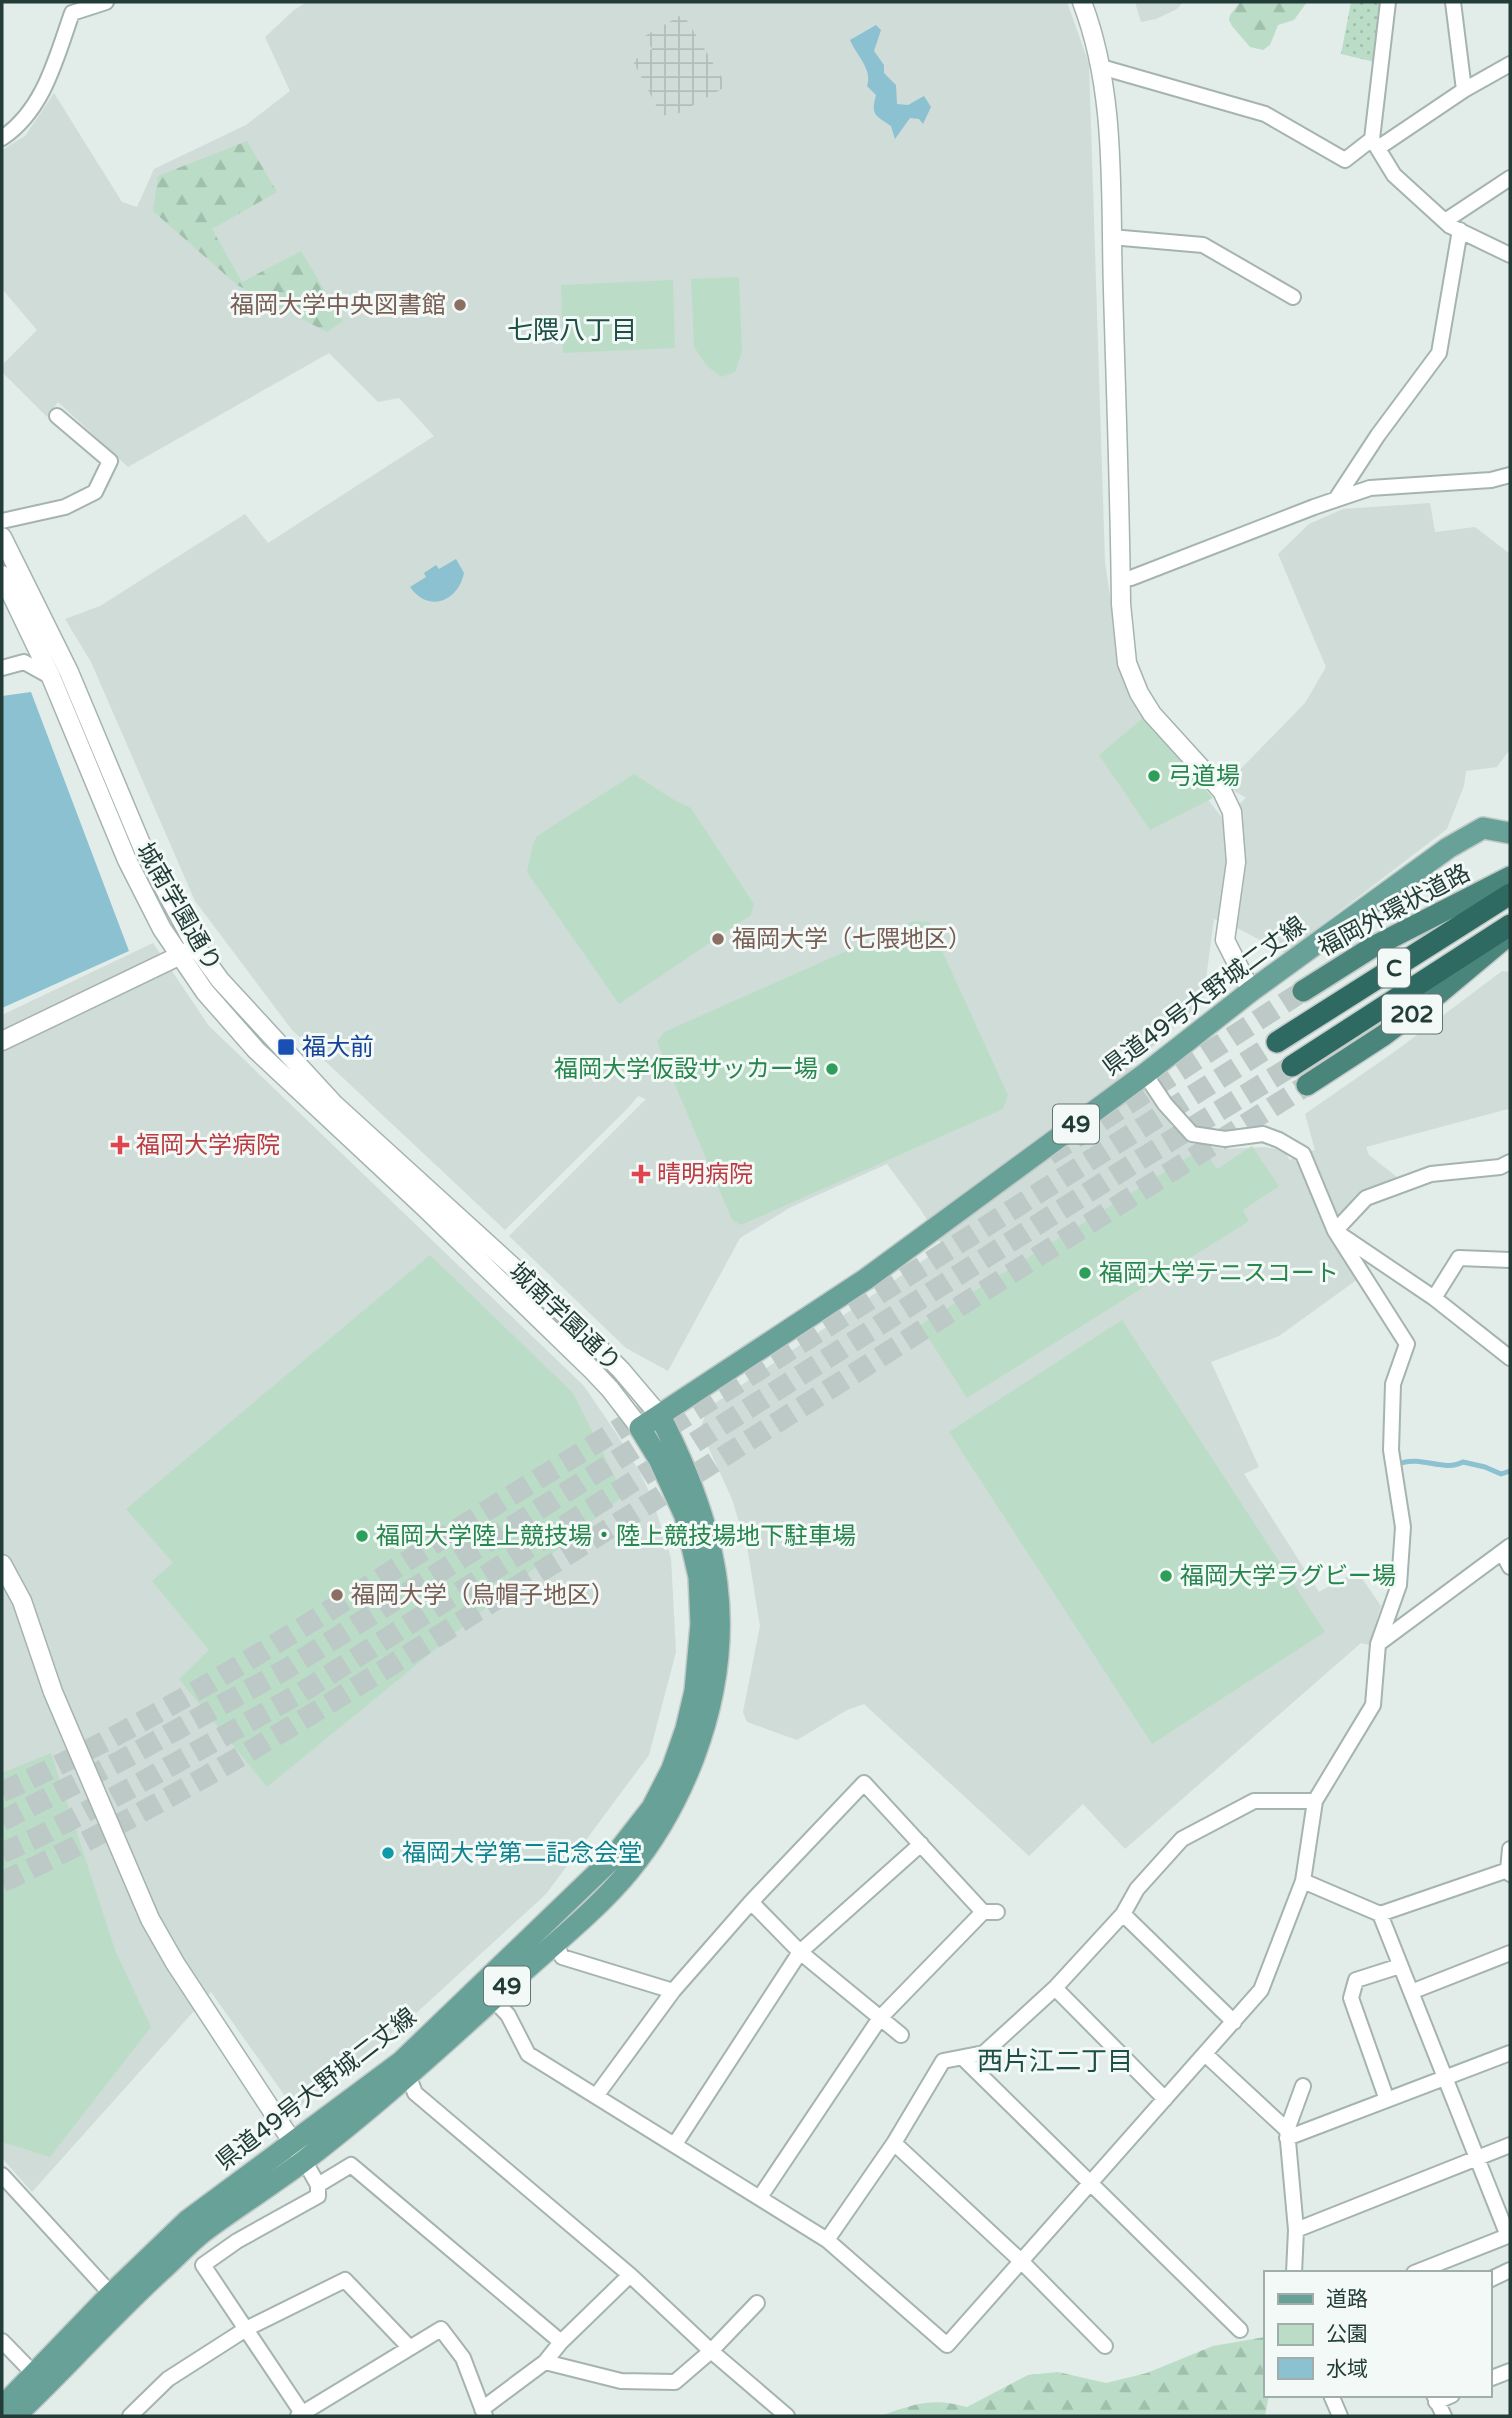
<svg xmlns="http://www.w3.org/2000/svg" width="1512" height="2418" viewBox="0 0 1512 2418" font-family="'Varela Round','Noto Sans JP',sans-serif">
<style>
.built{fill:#d0dcd8}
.industrial{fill:url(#industrial-grid)}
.green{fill:#bbddc7}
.forest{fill:url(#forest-firs)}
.park{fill:url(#park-dots)}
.water{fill:#8bc1d1}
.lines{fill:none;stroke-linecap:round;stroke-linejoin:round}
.stream{stroke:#8bc1d1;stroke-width:5}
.trunk-tunnel{stroke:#bcc9c6;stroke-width:21;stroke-dasharray:21 10;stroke-linecap:butt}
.motorway-tunnel{stroke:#bcc9c6;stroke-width:21;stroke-dasharray:21 10;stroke-linecap:butt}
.minor-casing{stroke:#a5b4b0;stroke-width:18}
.tertiary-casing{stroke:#a5b4b0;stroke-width:21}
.primary-casing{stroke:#c1c9c7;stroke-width:24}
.trunk-casing{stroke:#c1c9c7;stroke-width:24}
.motorway-casing{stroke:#c1c9c7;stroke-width:24}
.minor{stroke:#fff;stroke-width:14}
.tertiary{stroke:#fff;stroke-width:18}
.primary{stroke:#67a197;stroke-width:21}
.trunk{stroke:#4a857c;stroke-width:21}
.motorway{stroke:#2e6962;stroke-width:21}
.education-dot{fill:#8d6e63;stroke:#f3f9f6;stroke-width:2.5}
.leisure-dot{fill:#2e9e5b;stroke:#f3f9f6;stroke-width:2.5}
.transit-dot{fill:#1a4fb4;stroke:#f3f9f6;stroke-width:2.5}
.health-dot{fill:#e0444e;stroke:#f3f9f6;stroke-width:2.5}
.culture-dot{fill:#0f9aa8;stroke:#f3f9f6;stroke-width:2.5}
.labels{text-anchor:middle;stroke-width:6;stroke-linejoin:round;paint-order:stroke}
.shield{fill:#f3f9f6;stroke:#617571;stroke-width:2}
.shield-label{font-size:23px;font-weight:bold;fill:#223d38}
.education-label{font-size:24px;fill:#785e54;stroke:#f3f9f6;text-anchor:start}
.leisure-label{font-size:24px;fill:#27864d;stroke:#f3f9f6;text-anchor:start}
.street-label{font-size:24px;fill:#223d38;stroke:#f3f9f6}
.transit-label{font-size:24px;fill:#164399;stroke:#f3f9f6;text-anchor:start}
.health-label{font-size:24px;fill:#be3a42;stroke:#f3f9f6;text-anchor:start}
.culture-label{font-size:24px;fill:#0d838f;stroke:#f3f9f6;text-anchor:start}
.neighbourhood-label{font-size:26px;fill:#1e4f47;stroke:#f3f9f6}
</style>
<defs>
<pattern id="industrial-grid" width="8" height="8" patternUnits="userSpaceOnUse" patternTransform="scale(1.75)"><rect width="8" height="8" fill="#d0dcd8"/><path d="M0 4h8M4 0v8" fill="none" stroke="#b2beba"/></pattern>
<pattern id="forest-firs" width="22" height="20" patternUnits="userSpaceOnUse" patternTransform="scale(1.75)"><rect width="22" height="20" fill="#bbddc7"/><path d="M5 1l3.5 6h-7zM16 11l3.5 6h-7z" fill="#a0bfac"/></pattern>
<pattern id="park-dots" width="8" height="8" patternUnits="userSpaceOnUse" patternTransform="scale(1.75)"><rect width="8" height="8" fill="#bbddc7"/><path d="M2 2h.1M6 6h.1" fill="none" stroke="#a0bfac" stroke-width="1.8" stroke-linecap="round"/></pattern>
</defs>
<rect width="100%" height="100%" fill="#e2ece9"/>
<path class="built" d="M307 2H1067L1089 64 1105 562 1120 663 1131 700 1223 819 1246 798 1225 785 1305 703 1326 667 1278 554 1309 524 1343 509 1430 503 1435 532 1475 527 1510 554V749L1497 767 1466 771 1464 786 1447 829 1285 953 1237 928 1214 919 1203 1001 1131 1066 1183 1142 1225 1149 1264 1147 1277 1149 1286 1154 1290 1160 1315 1150 1305 1114 1397 1050 1502 971 1510 972V1112L1508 1109 1366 1147 1369 1155 1397 1177 1361 1193 1341 1215 1358 1279 1279 1336 1211 1362 1259 1467 1244 1474 1319 1592 1357 1571 1381 1606 1369 1645 1361 1643 1125 1849 1083 1804 1029 1856 864 1704 847 1710 797 1740 747 1722 743 1712 760 1626 748 1552 732 1499 700 1429 708 1408 943 1247 921 1210 887 1164 791 1207 740 1238 668 1371 626 1348 509 1236 646 1099 638 1096 629 1107 505 1230 292 1030 195 901 91 662 65 619 100 606 245 514 268 543 434 436 399 398 378 402 329 353 128 467 58 402 47 417 2 372V365L37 330 2 289V150L25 136 54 93 122 202 137 207 154 169 246 125 290 91 265 37 294 10Z
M1135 2H1183L1177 9 1156 19 1141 22Z
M153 943 209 1026 584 1386 618 1436 639 1471 652 1498 671 1558 676 1652 649 1755 546 1894 412 2017 295 2110 211 1992 32 2192 2 2158V1015Z"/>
<path class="industrial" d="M683 14 727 86 674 116 661 115 633 61 652 49 645 36Z"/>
<path class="green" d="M739 277 742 352 735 372 722 377 708 367 694 347 691 279Z
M673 280 675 348 563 353 561 285Z
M1143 718 1213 798 1150 830 1099 755Z
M634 774 671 798 691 808 754 904 751 915 619 1004 527 872 533 844 537 836Z
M914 921 929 922 1008 1095 1003 1109 741 1225 732 1220 657 1042 664 1032Z
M1252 1146 1279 1186 1243 1210 1249 1221 967 1398 920 1325 1203 1148 1217 1169Z
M430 1255 573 1393 624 1495 267 1787 179 1679 209 1650 152 1581 173 1563 126 1509Z
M1122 1320 1325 1632 1152 1744 949 1432Z
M51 1753 115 1950 151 2027 50 2157 2 2142V1773Z"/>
<path class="forest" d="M1240 2H1307L1294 20 1278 25 1270 45 1263 50 1250 47 1232 26 1229 20 1230 15Z
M247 141 277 192 212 229 242 282 301 251 343 321 327 332 237 285 153 211 158 176Z
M1265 2337V2395H1269L1265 2416H880C914 2404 932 2397 967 2407L1028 2375 1058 2372 1106 2383 1147 2373 1213 2346Z"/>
<path class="park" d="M1351 2H1381L1375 62 1341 54Z"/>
<path class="water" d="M876 25 881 30 874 51 884 65V73L896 85 897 104 908 105 924 96 931 107 923 124 919 119 910 118 895 139 891 126C874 115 871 115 876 95L867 86C873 69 856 55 850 40Z
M456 559 464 573C458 602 428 613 410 587L426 577 424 573 436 565 439 569Z
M31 692 129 951 2 1008V696Z"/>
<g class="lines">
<path class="stream" d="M1401 1463C1421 1456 1445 1472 1463 1462L1485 1467 1501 1474 1510 1471"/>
<path class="trunk-tunnel" d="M1049 1155 1303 991
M2 1792C157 1721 300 1630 443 1538 512 1494 582 1453 650 1409
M2 1882C200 1791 382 1670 567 1555 814 1400 1060 1242 1307 1085"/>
<path class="motorway-tunnel" d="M2 1821 122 1760 288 1668 1277 1042
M2 1853 38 1837 133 1787 302 1692 1136 1162 1292 1066"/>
<g class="minor-casing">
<path id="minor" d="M1453 2 1464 90
M1101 67 1265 114 1345 160 1372 139 1388 2
M2 138C44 110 56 58 72 13L106 2
M1372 139 1394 175 1450 226 1510 255
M1378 148 1464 90 1510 64
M1445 221 1510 178
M1111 237 1203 245 1293 297
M1336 499 1378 435 1439 353 1460 230
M2 521 65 507 95 492 110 461 57 416
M1121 579 1131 578 1314 507 1370 488 1491 480 1510 475
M2 668 24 662 51 677
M1145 1074 1165 1104 1192 1134 1225 1139 1263 1134 1279 1140 1303 1154 1335 1231 1434 1298 1510 1358
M1434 1298 1459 1258 1510 1260
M1502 1552 1510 1567
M1378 1644 1399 1585 1403 1527 1391 1450 1393 1384 1407 1344 1335 1231 1366 1198 1431 1174 1500 1167 1510 1162
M1508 1870 1510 1849
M1303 1881 1380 1914 1508 1870 1510 1874
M751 1902 800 1952 901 2035
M1123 1914 1234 2022
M1380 1914 1508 2236
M555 1942 562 1957 673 1991
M1055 1988 1165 2099
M1411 1992 1510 1953
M493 1999 508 2015 528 2054 827 2240 947 2345 1261 1990 1303 1881 1315 1801 1373 1705 1378 1644 1510 1546
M1205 2054 1287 2130
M963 2058 1240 2330
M408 2075 415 2093 630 2275 711 2351 787 2416
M596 2096 673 1991 751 1902 864 1783 983 1912H997
M1387 2100 1351 1998 1356 1980 1400 1966
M1287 2138 1510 2053
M894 2143 1021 2261 1105 2346
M675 2144 800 1952 921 1844
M2 2175 111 2294
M318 2185 351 2165 561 2342
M760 2197 880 2018 983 1912
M1296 2230 1510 2145
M827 2240 894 2143 943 2061 984 2053 1055 1988 1123 1914 1137 1889 1182 1839 1254 1801H1315
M1294 2273 1296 2230 1287 2130 1303 2086
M1414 2273 1510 2235
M1489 2280 1510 2270
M2 2341 38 2378
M545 2362 621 2381 675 2382 711 2351 757 2303
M1489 2379 1510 2371
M1331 2395 1340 2416
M1434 2395 1444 2416
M1436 2402 1452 2395
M482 2409 545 2362 561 2342 630 2275
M130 2416 168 2379 246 2329 345 2280 410 2348
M298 2416 441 2329 463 2358 485 2416
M304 2416 203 2265 237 2241 318 2196V2185L304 2160"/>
</g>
<g class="tertiary-casing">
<path id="tertiary" d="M1082 2C1117 93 1110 194 1113 290 1116 395 1120 499 1121 604L1127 663 1139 693 1152 714 1222 791 1232 812 1236 862 1225 940 1251 991
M2 537 69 672 144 851 196 947 220 980 335 1105 568 1317 621 1370 660 1416
M2 575 51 677 127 860 162 929 205 992 256 1050 424 1207 593 1371 610 1389 640 1428
M2 1041 187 952
M2 1564 22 1601 53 1692 150 1919 175 1963 299 2152"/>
</g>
<g class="primary-casing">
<path id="primary" d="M2 2407 111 2294 187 2221 401 2062 613 1858 652 1808 672 1769 686 1729 695 1691 701 1624 699 1577 685 1516 659 1459 640 1428 866 1279 1145 1074 1251 991 1448 848 1483 828 1510 833
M15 2416C66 2368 112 2315 164 2268 177 2256 189 2243 203 2232 236 2207 272 2185 305 2160 378 2104 446 2042 514 1980 552 1945 596 1911 629 1871 657 1837 678 1799 694 1757 741 1632 719 1532 660 1416"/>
</g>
<g class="trunk-casing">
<path id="trunk" d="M1303 991 1371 948 1510 877
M1307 1085 1384 1035 1438 994 1506 937"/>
</g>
<g class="motorway-casing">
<path id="motorway" d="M1277 1042 1510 894
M1292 1066 1510 925"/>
</g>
<use href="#minor" class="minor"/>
<use href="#tertiary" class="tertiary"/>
<use href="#primary" class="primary"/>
<use href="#trunk" class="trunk"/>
<use href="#motorway" class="motorway"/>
</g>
<g class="education-dot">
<circle cx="460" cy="305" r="7"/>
<circle cx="718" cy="939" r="7"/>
<circle cx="337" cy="1595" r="7"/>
</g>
<g class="leisure-dot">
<circle cx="1154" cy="776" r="7"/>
<circle cx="832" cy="1069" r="7"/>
<circle cx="1085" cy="1273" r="7"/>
<circle cx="362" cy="1536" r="7"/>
<circle cx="1166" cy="1576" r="7"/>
</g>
<rect class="transit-dot" x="277" y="1038" width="18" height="18" rx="3.5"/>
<g class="health-dot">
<path d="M116.5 1134.5h7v7h7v7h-7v7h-7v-7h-7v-7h7z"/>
<path d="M637.5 1163.5h7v7h7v7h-7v7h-7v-7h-7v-7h7z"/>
</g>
<circle class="culture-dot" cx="388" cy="1853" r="7"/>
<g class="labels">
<g class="shield">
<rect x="1378" y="948.5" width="32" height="39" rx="5"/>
<rect x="1382" y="994.5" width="60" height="39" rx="5"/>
<rect x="1053" y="1104.5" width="46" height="39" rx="5"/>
<rect x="484" y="1966.5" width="46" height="39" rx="5"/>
</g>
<g class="shield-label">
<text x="1394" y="976">C</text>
<text x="1412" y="1022">202</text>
<text x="1076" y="1132">49</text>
<text x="507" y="1994">49</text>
</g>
<g class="education-label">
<text x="446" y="313" text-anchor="end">福岡大学中央図書館</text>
<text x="732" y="947">福岡大学（七隈地区）</text>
<text x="351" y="1603">福岡大学（烏帽子地区）</text>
</g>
<g class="leisure-label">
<text x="1168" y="784">弓道場</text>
<text x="818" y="1077" text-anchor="end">福岡大学仮設サッカー場</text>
<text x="1099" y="1281">福岡大学テニスコート</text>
<text x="376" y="1544">福岡大学陸上競技場・陸上競技場地下駐車場</text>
<text x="1180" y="1584">福岡大学ラグビー場</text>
</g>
<g class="street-label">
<text transform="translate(179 907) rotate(60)" y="8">城南学園通り</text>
<text transform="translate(1394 910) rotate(-28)" y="8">福岡外環状道路</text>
<text transform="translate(1204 996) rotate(-37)" y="8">県道49号大野城二丈線</text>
<text transform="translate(565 1317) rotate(44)" y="8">城南学園通り</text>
<text transform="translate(316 2089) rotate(-38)" y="8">県道49号大野城二丈線</text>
</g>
<g class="transit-label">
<text x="302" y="1055">福大前</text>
</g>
<g class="health-label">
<text x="136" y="1153">福岡大学病院</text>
<text x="657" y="1182">晴明病院</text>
</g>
<g class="culture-label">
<text x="402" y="1861">福岡大学第二記念会堂</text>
</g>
<g class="neighbourhood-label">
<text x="572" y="339">七隈八丁目</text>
<text x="1055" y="2070">西片江二丁目</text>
</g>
</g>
<rect width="1512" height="2418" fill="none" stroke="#223d38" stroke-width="7"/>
<rect x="1264" y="2271" width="228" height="126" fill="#f3f9f6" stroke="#9faeaa" stroke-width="2"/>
<rect x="1278" y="2294" width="35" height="10" fill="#67a197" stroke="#9faeaa" stroke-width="2"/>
<text x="1326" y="2306" font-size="21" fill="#223d38">道路</text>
<rect x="1278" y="2324" width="35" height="21" fill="#bbddc7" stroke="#9faeaa" stroke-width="2"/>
<text x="1326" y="2341" font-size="21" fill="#223d38">公園</text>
<rect x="1278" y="2358" width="35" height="21" fill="#8bc1d1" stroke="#9faeaa" stroke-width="2"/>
<text x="1326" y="2376" font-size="21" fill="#223d38">水域</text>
</svg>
